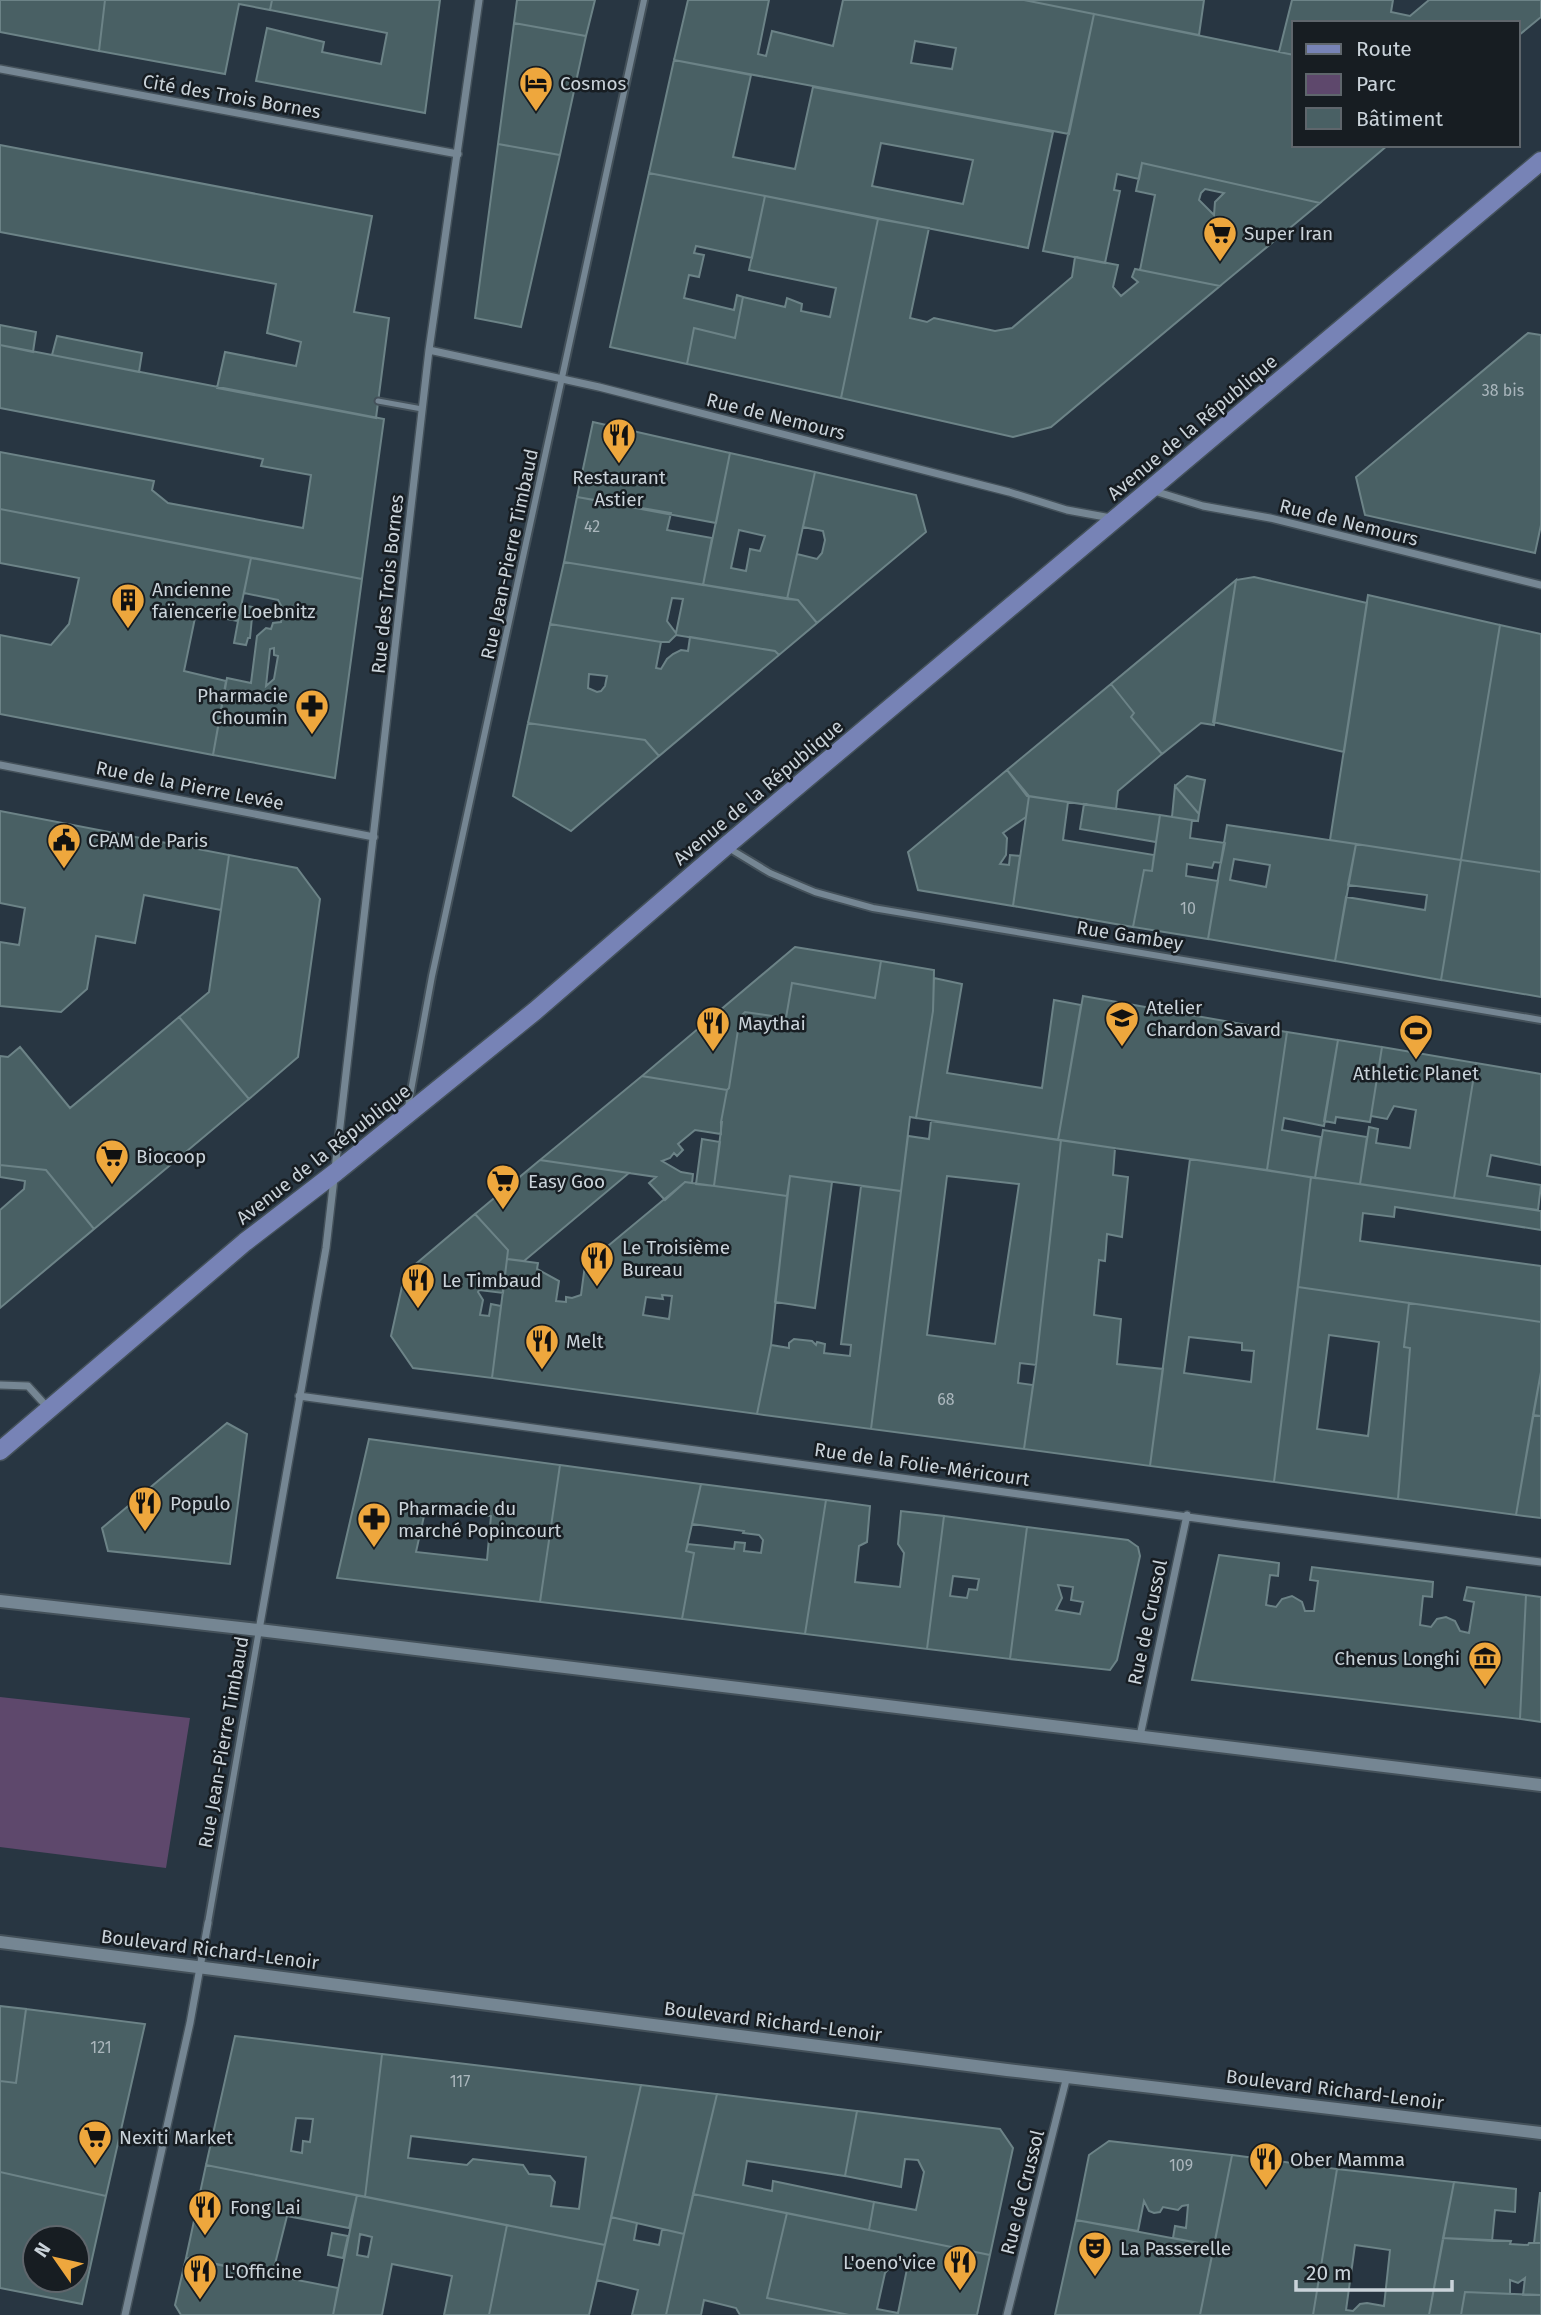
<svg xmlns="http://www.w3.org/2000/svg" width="1541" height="2315" viewBox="0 0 1541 2315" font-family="'Fira Sans',sans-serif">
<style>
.green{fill:#5e486c}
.building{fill:#496064;stroke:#6c8387;stroke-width:2;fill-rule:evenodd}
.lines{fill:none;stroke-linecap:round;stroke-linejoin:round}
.service-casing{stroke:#44515a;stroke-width:9}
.pedestrian-casing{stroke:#44515a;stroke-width:10}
.minor-casing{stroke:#44515a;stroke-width:10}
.tertiary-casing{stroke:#44515a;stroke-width:16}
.primary-casing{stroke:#44515a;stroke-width:21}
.service{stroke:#758693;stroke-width:5}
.pedestrian{stroke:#758693;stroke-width:6}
.minor{stroke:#758693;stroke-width:7}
.tertiary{stroke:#758693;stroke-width:12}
.primary{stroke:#7783b6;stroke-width:18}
.labels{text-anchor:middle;stroke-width:5;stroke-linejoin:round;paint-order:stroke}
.number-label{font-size:16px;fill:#aab6bc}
.poi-label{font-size:19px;fill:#cad3da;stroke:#171d22;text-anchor:start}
.street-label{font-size:19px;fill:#cad3da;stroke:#171d22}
</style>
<rect width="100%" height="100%" fill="#283642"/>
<path class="green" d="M0 1697 190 1718 166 1868 0 1847Z"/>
<path class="building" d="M0 0H105L99 51 0 32Z
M105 0H272L270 10 239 4 225 74 99 51Z
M272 0H440L425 113 256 81 267 28 324 42 322 52 381 64 387 33 270 10Z
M517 0H595L586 36 514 23Z
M688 0H769L758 54 766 56 772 31 833 46 843 0H1024L1094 14 1069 134 674 60ZM915 41 956 48 952 69 911 63Z
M1024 0H1204L1199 35Z
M1292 0H1393L1391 12 1410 16 1429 0H1541V17L1518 36V23H1294V55L1279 52Z
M1094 14 1294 55V145H1388L1320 203 1142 163 1139 179 1117 174 1114 190 1120 191 1105 263 1043 251Z
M514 23 586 36 560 155 498 144Z
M674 60 751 75 733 157 795 169 813 87 1053 132 1028 248 649 173ZM881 143 973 160 963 204 872 186Z
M498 144 560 155 521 327 475 318Z
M0 145 372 216 354 312 389 318 376 418 217 388 225 352 296 366 301 342 267 333 276 284 0 232Z
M1142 163 1320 203 1220 286 1140 270 1155 195 1136 191ZM1205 189 1224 193 1215 202 1214 215 1199 200 1201 193Z
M649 173 765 196 752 258 696 246 694 253 704 255 699 277 689 275 684 298 734 310 737 295 743 297 735 338 694 328 687 364 610 347Z
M765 196 878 219 841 398 687 364 694 328 735 338 743 297 785 307 787 298 802 304 801 311 830 317 836 288 749 270Z
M878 219 929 228 910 318 927 322 934 318 995 331 1012 328 1072 277 1075 257 1118 265 1113 287 1121 296 1138 282 1132 277 1135 269 1220 286 1051 427 1013 437 841 398Z
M0 325 36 332 33 352 0 345Z
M1528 333 1541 335V525L1535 553 1365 515 1356 477Z
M57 336 142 353 139 372 52 355Z
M0 345 384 419 362 579 0 509V452L154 481 152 490 168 503 303 528 311 475 261 466 263 459 0 408Z
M593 422 730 453 716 523 577 497Z
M730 453 815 472 787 599 703 585ZM739 530 765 536 760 551 750 549 746 571 731 568Z
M815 472 916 495 926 532 817 623 798 600 787 599 797 554 817 559 822 553 825 540 823 531 803 527Z
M577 497 671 513 667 530 712 538 703 585 564 562Z
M0 509 251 558 238 621 196 613 184 671 226 681 213 755 0 714V635L51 645 69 624 79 578 0 563Z
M251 558 362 579 335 778 213 755 227 678 251 683 257 636 266 628 271 629 273 623 281 622 283 609 278 600 244 593ZM274 648V655L278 656 274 679 266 686 270 649Z
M564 562 798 600 817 623 779 655 775 651 676 635 669 642H661L550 624ZM672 598 683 599 676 633 667 621Z
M1254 577 1367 603 1344 752 1213 722 1236 580Z
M1236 580 1214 725 1201 723 1162 754 1131 717 1134 713 1111 684Z
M1368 595 1500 625 1461 860 1330 840Z
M241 605 253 607 250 638H248L246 645 234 643Z
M550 624 661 642 656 668 661 669 667 659 673 654 681 650 688 651 690 637 775 651 779 655 659 756 645 740 528 723ZM589 674 607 676 605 686 601 691 597 692 588 688Z
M1500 625 1541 634V872L1461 860Z
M1111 684 1134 713 1131 717 1162 754 1118 791 1116 809 1027 796 1007 770Z
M528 723 645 740 659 756 571 831 513 796Z
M1007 770 1029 796 1026 817 1003 833 1007 838 1006 855 1000 864 1009 865 1010 855 1020 856 1013 906 918 890 908 852Z
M1187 776 1205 780 1199 814 1175 786Z
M1175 786 1199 814 1198 821 1172 817Z
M1029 796 1068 802 1063 840 1154 855 1152 871 1144 870 1133 927 1013 906Z
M1084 804 1160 815 1156 842 1080 829Z
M0 811 229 855 221 910 144 895 135 943 96 936 87 989 61 1012 0 1006V942L19 945 25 908 0 903Z
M1160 815 1192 820 1190 838 1225 843 1221 863 1214 862 1212 868 1187 864 1186 876 1218 881 1208 939 1133 927 1144 870 1152 871Z
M1227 825 1356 844 1335 961 1208 939ZM1234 859 1270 865 1266 887 1230 880Z
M1356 844 1461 860 1441 980 1335 961 1346 897 1425 910 1427 895 1348 885Z
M229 855 297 868 320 899 298 1057 249 1099 179 1017 209 992Z
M1461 860 1541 872V997L1441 980Z
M795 947 881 961 875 998 792 983 786 1018 745 1012 740 1017 729 1088 727 1090 642 1076Z
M881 961 934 970 933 1011 916 1118 910 1117 901 1191 790 1176 787 1196 714 1186 722 1122H721L727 1090 729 1088 740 1017 745 1012 786 1018 792 983 875 998Z
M934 978 962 984 947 1073 1042 1088 1054 1000 1081 1005 1058 1140 916 1118 933 1011Z
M1083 996 1287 1032 1267 1170 1058 1140Z
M179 1017 249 1099 94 1229 46 1170 0 1165V1056L8 1057 20 1047 70 1108Z
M1287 1032 1338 1040 1324 1126 1284 1118 1282 1130 1321 1137 1315 1178 1267 1170Z
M1338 1040 1382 1047 1370 1122 1336 1117 1335 1123 1324 1121Z
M1382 1047 1476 1063 1454 1198 1360 1184 1369 1127 1378 1129 1376 1143 1410 1148 1416 1110 1394 1106 1387 1119 1371 1116Z
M1476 1063 1541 1074V1165L1491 1155 1487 1176 1541 1185 1538 1210 1454 1198Z
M642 1076 727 1090 721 1122V1134L695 1130 678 1144 683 1150 677 1156 674 1153 670 1158 662 1161 681 1172 693 1174 692 1183 685 1182 665 1200 649 1183 656 1177 540 1160Z
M931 1121 1061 1140 1036 1365 1020 1363 1018 1383 1033 1385 1024 1449 871 1429 908 1136 929 1139ZM947 1176 1019 1184 995 1344 927 1335Z
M1323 1130 1367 1137 1360 1184 1315 1178Z
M702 1139 720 1142 714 1186 696 1184Z
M1061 1140 1115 1148 1113 1175 1128 1177 1122 1237 1107 1234 1105 1261 1099 1260 1094 1315 1121 1319 1117 1364 1163 1369 1150 1466 1024 1449 1036 1365Z
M1190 1159 1311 1177 1274 1482 1150 1466ZM1189 1337 1242 1343V1350L1254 1351 1251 1382 1184 1373Z
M540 1160 629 1173 524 1261 507 1259 508 1250 475 1214Z
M0 1165 46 1170 94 1229 0 1308V1210L24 1189 25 1181 0 1177Z
M790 1176 832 1182 815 1308 775 1302Z
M1311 1177 1541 1211V1230L1395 1207 1394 1217 1363 1213 1360 1241 1541 1266V1322L1298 1287Z
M685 1182 787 1196 771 1345 757 1414 492 1378 507 1259 538 1263 537 1269 559 1281 556 1301 566 1302V1297L572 1298 581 1295 585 1265ZM662 1295 672 1296 669 1319 643 1315 646 1297 663 1299Z
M861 1186 901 1191 871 1429 757 1414 771 1345 789 1348V1343L794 1339 812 1341 816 1345 817 1342 825 1344 824 1353 850 1356 851 1345 841 1344Z
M475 1214 508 1250 503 1293 479 1290 478 1292 483 1300 480 1315 489 1316 491 1304 501 1306 492 1378 413 1368 391 1336 405 1273Z
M1298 1287 1409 1303 1404 1347 1410 1348 1398 1499 1274 1482ZM1329 1335 1379 1342 1368 1436 1317 1429Z
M1409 1303 1541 1322V1372L1516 1515 1398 1499 1410 1348 1404 1347Z
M1541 1372V1416L1533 1415Z
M1533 1415 1541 1416V1518L1516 1515Z
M227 1423 247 1434 230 1564 108 1551 102 1528Z
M369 1439 560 1465 540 1602 337 1578ZM426 1507 491 1516 487 1560 416 1552Z
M560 1465 701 1484 686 1551 694 1553 682 1619 540 1602Z
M701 1484 826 1500 805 1634 682 1619 694 1553 686 1551 688 1544 734 1549 735 1542 745 1543 744 1551 761 1553 763 1540 759 1535 743 1533 744 1531 692 1524Z
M826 1500 870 1506 867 1542 859 1546 855 1582 900 1587 904 1553 898 1544 901 1511 944 1516 927 1649 805 1634Z
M944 1516 1027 1527 1010 1659 927 1649ZM953 1576 979 1579 977 1590 969 1589 967 1598 950 1596Z
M1027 1527 1128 1540 1138 1547 1140 1556 1117 1660 1110 1670 1010 1659ZM1058 1585 1073 1587 1071 1600 1083 1602 1080 1614 1056 1610 1062 1598Z
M1219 1555 1279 1563 1278 1576 1270 1575 1266 1605 1276 1607 1282 1599 1292 1596 1302 1602 1305 1611H1314L1318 1581 1310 1580 1312 1567 1433 1582 1432 1597 1423 1596 1420 1625 1431 1627 1437 1619 1446 1617 1455 1621 1460 1631 1469 1633 1474 1602 1464 1600 1467 1587 1526 1595 1520 1719 1192 1680Z
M1526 1595 1541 1597V1722L1520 1719Z
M0 2006 26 2009 16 2083 0 2081Z
M26 2009 145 2024 106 2196 0 2172V2081L16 2083Z
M235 2036 382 2054 365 2197 206 2165ZM296 2118 313 2119 310 2142 303 2141 302 2153 291 2151Z
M382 2054 641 2085 605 2245 365 2197ZM411 2136 586 2157 579 2209 551 2206 555 2182 550 2176 529 2174 523 2165 473 2159 467 2165 408 2158Z
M641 2085 717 2094 684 2234 611 2217Z
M717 2094 857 2111 845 2176 747 2161 743 2185 772 2191 773 2181 874 2202 869 2230 693 2194Z
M857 2111 1000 2129 1013 2148 990 2255 869 2230 874 2202 916 2210 924 2172 918 2160 905 2159 901 2187 845 2176Z
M1109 2141 1232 2155 1214 2246 1173 2238 1175 2226 1186 2228 1188 2205 1182 2206 1178 2210 1163 2207 1160 2212 1154 2213 1149 2211 1144 2201 1138 2231 1076 2220 1089 2155Z
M1232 2155 1337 2169 1313 2315H1200Z
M206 2165 357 2195 349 2228 287 2216 272 2276 186 2258Z
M1337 2169 1454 2182 1429 2315H1313ZM1355 2245 1390 2250 1384 2306 1367 2303 1360 2304 1353 2311 1346 2310Z
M0 2172 106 2196 82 2304 0 2288ZM35 2238H77V2280H35Z
M1454 2182 1516 2189 1515 2212 1495 2210 1492 2241 1443 2238Z
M1540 2193H1541V2243H1534Z
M693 2194 787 2213 767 2298 849 2315H740L736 2308 704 2300 701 2315H666Z
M357 2195 507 2225 489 2315H444L452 2276 392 2264 382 2315H333ZM360 2234 372 2237 368 2257 357 2255Z
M787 2213 990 2255 977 2315H849L767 2298ZM895 2261 908 2264 898 2313 877 2309 885 2273Z
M611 2217 637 2223 634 2240 659 2245 662 2229 684 2234 666 2315H632L638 2290 597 2280Z
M1076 2220 1214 2246 1200 2315H1055Z
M507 2225 605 2245 589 2315H489Z
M332 2233 348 2236 343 2258 328 2255Z
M1443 2238 1511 2241 1510 2244 1528 2245 1529 2243H1541V2295H1523L1525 2278 1518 2283 1510 2280V2294L1465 2292 1461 2315H1429Z
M186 2258 338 2288 333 2315H181L175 2305Z
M1465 2292 1541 2295V2315H1461Z"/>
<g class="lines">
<g class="service-casing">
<path id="service" d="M378 401 422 409"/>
</g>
<g class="pedestrian-casing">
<path id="pedestrian" d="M727 847 770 873 815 892 873 908 1541 1020
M408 1107 432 976 644 0
M208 1923 259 1630"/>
</g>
<g class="minor-casing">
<path id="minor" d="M0 69 458 154
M429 350 599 387 1009 492 1067 510 1111 518
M1151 490 1203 506 1270 518 1541 585
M0 765 374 837
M0 1385 28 1386 49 1409
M299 1396 1239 1524 1541 1562
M259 1630 326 1248 429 350 479 0
M1140 1736 1187 1515
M125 2315 190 2023 208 1923
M1007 2315 1067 2076"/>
</g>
<g class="tertiary-casing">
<path id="tertiary" d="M0 1601 259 1630 1541 1785
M0 1942 1007 2070 1541 2133"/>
</g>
<g class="primary-casing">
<path id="primary" d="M0 1451 245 1242 336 1172 535 1011 726 846 1541 161"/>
</g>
<use href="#service" class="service"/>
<use href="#pedestrian" class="pedestrian"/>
<use href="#minor" class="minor"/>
<use href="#tertiary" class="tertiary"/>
<use href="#primary" class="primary"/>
</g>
<defs>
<g id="hotel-pin" transform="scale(1.75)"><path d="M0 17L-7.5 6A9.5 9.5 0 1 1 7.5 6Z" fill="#eea73d" stroke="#171d22"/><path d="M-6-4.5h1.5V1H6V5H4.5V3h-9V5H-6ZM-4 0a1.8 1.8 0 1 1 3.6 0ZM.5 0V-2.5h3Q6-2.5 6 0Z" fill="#111"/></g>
<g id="supermarket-pin" transform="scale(1.75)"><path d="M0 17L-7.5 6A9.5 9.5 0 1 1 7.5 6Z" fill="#eea73d" stroke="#171d22"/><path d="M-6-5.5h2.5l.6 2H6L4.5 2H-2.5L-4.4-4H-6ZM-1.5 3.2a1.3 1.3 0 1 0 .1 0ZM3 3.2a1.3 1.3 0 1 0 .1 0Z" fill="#111"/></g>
<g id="restaurant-pin" transform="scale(1.75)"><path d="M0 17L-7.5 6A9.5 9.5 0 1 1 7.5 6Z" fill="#eea73d" stroke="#171d22"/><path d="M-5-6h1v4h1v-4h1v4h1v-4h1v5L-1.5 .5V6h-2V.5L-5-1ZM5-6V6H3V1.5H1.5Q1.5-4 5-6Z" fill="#111"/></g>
<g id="building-pin" transform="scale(1.75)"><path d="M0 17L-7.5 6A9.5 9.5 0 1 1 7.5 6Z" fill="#eea73d" stroke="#171d22"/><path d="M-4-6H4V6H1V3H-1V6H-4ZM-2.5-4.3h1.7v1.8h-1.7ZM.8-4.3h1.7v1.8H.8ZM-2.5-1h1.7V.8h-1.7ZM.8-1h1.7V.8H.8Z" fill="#111"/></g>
<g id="pharmacy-pin" transform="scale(1.75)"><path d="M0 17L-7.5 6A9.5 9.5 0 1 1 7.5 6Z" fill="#eea73d" stroke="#171d22"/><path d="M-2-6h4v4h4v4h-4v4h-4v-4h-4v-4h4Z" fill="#111"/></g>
<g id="civic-pin" transform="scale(1.75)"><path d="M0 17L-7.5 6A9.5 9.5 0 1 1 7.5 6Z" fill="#eea73d" stroke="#171d22"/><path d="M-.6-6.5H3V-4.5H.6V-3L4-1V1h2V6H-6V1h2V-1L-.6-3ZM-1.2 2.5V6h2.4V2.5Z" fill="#111"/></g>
<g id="university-pin" transform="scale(1.75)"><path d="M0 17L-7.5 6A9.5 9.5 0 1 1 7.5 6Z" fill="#eea73d" stroke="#171d22"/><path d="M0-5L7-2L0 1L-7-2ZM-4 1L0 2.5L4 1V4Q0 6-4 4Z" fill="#111"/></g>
<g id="stadium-pin" transform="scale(1.75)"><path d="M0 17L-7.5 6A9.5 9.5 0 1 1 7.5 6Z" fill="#eea73d" stroke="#171d22"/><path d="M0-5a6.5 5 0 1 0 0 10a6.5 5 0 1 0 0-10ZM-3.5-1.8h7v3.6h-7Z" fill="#111"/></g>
<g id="museum-pin" transform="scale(1.75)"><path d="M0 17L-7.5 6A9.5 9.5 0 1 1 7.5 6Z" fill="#eea73d" stroke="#171d22"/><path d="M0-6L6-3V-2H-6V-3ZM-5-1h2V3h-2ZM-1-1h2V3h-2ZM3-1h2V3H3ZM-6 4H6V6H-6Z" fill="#111"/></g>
<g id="theatre-pin" transform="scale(1.75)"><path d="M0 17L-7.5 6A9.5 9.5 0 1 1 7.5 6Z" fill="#eea73d" stroke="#171d22"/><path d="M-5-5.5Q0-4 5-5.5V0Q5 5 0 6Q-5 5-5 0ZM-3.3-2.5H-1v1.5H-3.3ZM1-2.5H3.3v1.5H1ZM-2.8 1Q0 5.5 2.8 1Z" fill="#111"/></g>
</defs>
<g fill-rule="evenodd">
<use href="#hotel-pin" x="536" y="83"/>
<use href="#supermarket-pin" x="1220" y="233"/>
<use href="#restaurant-pin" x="619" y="435"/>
<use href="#building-pin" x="128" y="600"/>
<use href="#pharmacy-pin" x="312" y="706"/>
<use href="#civic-pin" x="64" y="840"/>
<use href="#university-pin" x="1122" y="1018"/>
<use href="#restaurant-pin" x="713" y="1023"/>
<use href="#stadium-pin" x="1416" y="1031"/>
<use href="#supermarket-pin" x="112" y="1156"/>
<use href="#supermarket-pin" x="503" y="1181"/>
<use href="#restaurant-pin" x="597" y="1258"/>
<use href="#restaurant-pin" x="418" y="1280"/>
<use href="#restaurant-pin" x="542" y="1341"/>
<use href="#restaurant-pin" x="145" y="1503"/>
<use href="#pharmacy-pin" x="374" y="1519"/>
<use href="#museum-pin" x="1485" y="1658"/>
<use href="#supermarket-pin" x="95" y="2137"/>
<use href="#restaurant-pin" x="1266" y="2159"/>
<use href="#restaurant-pin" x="205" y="2207"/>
<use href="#theatre-pin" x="1095" y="2248"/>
<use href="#restaurant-pin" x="960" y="2262"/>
<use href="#restaurant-pin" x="200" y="2271"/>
</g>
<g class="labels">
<g class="number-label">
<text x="1503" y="396">38 bis</text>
<text x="592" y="532">42</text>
<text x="1188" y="914">10</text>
<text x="946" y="1405">68</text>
<text x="101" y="2053">121</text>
<text x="460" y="2087">117</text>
<text x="1181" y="2171">109</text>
</g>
<g class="poi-label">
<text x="560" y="90">Cosmos</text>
<text x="1244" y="240">Super Iran</text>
<text x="619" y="484" text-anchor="middle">Restaurant<tspan x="619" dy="22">Astier</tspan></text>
<text x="152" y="596">Ancienne<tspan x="152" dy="22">faïencerie Loebnitz</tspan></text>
<text x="288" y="702" text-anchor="end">Pharmacie<tspan x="288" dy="22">Choumin</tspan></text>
<text x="88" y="847">CPAM de Paris</text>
<text x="1146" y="1014">Atelier<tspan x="1146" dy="22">Chardon Savard</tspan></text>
<text x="738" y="1030">Maythai</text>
<text x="1416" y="1080" text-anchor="middle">Athletic Planet</text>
<text x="136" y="1163">Biocoop</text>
<text x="528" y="1188">Easy Goo</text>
<text x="622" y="1254">Le Troisième<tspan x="622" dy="22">Bureau</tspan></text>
<text x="442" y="1287">Le Timbaud</text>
<text x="566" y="1348">Melt</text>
<text x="170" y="1510">Populo</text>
<text x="398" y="1515">Pharmacie du<tspan x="398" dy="22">marché Popincourt</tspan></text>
<text x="1460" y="1665" text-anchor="end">Chenus Longhi</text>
<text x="119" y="2144">Nexiti Market</text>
<text x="1290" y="2166">Ober Mamma</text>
<text x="230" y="2214">Fong Lai</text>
<text x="1120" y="2255">La Passerelle</text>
<text x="936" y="2269" text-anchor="end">L'oeno'vice</text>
<text x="224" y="2278">L'Officine</text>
</g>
<g class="street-label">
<text transform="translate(232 96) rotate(10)" y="7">Cité des Trois Bornes</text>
<text transform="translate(776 416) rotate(14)" y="7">Rue de Nemours</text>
<text transform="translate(1192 427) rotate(-40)" y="7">Avenue de la République</text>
<text transform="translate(1349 522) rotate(14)" y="7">Rue de Nemours</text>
<text transform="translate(509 554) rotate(-78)" y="7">Rue Jean-Pierre Timbaud</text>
<text transform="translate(387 584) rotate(-84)" y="7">Rue des Trois Bornes</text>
<text transform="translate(190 785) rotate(11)" y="7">Rue de la Pierre Levée</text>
<text transform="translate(758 792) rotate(-40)" y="7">Avenue de la République</text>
<text transform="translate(1130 935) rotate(9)" y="7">Rue Gambey</text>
<text transform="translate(323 1154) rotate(-38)" y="7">Avenue de la République</text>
<text transform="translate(922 1464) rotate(8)" y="7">Rue de la Folie-Méricourt</text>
<text transform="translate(1147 1622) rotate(-78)" y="7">Rue de Crussol</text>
<text transform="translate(223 1742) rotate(-80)" y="7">Rue Jean-Pierre Timbaud</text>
<text transform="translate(210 1949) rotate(7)" y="7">Boulevard Richard-Lenoir</text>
<text transform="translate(773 2021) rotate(7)" y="7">Boulevard Richard-Lenoir</text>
<text transform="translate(1335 2089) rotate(7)" y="7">Boulevard Richard-Lenoir</text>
<text transform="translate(1022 2192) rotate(-76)" y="7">Rue de Crussol</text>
</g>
</g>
<rect x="1292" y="21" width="228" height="126" fill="#171d22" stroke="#5f666c" stroke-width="2"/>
<rect x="1306" y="44" width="35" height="10" fill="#7783b6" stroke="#5f666c" stroke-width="2"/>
<text x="1356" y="56" font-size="21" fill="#cad3da">Route</text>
<rect x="1306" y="74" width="35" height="21" fill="#5e486c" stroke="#5f666c" stroke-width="2"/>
<text x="1356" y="91" font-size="21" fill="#cad3da">Parc</text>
<rect x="1306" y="108" width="35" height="21" fill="#496064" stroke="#5f666c" stroke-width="2"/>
<text x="1356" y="126" font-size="21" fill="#cad3da">Bâtiment</text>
<g transform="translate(56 2259) rotate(304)"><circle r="33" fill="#171d22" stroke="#5f666c" stroke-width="2"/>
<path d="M0-5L12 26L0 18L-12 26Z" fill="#eea73d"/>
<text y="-10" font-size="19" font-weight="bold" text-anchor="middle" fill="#cad3da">N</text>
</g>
<path d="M1296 2280v10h156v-10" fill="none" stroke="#cad3da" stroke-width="3.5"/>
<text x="1306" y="2280" font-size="21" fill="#cad3da" stroke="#171d22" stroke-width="5" paint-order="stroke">20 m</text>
</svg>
